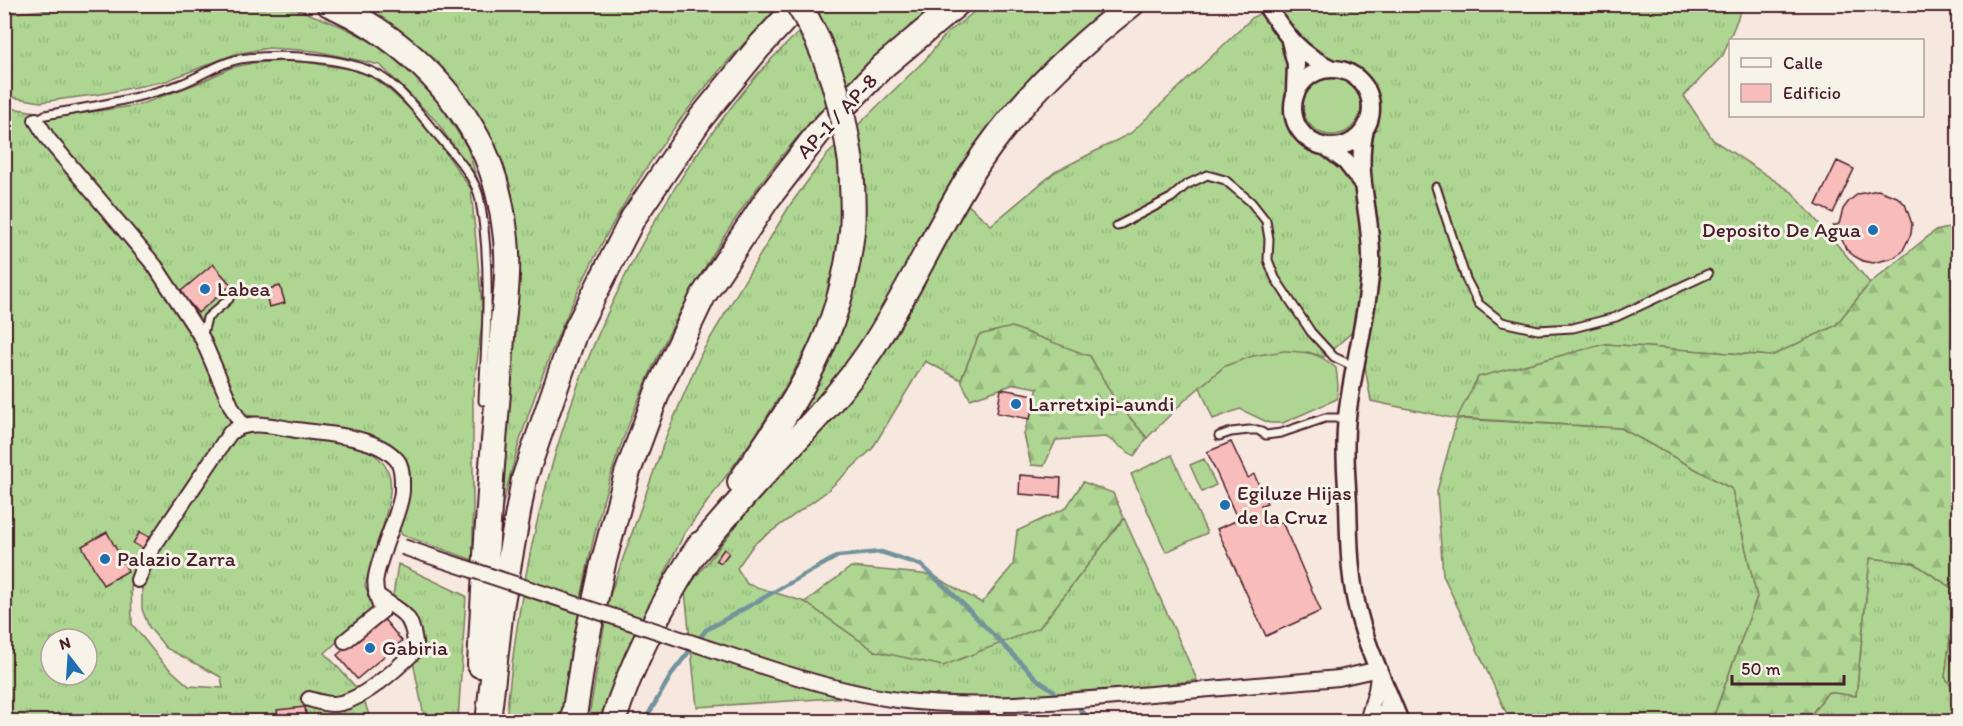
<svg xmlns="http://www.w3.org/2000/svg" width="1963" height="726" viewBox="0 0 1963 726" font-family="Itim,sans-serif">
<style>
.grass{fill:url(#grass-tufts);stroke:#7c7a5e;stroke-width:1.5;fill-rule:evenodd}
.forest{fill:url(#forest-firs);stroke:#7c7a5e;stroke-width:1.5}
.garden{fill:#aed692;stroke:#7c7a5e;stroke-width:1.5}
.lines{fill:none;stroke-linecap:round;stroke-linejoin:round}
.stream{stroke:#73929b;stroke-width:4.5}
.building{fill:#f8bcba;stroke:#4a1f2b;stroke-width:1.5}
.service-casing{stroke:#4a1f2b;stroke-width:11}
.minor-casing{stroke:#4a1f2b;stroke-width:18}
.tertiary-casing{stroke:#4a1f2b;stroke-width:21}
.motorway-casing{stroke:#4a1f2b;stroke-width:28}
.service{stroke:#f7f3e8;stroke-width:7}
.minor{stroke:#f7f3e8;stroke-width:14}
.tertiary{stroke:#f7f3e8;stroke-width:16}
.motorway{stroke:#f7f3e8;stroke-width:24}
.minor-bridge-casing{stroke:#4a1f2b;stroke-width:18;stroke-linecap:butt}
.motorway-bridge-casing{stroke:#4a1f2b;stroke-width:28;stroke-linecap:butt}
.minor-bridge{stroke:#f7f3e8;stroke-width:14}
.motorway-bridge{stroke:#f7f3e8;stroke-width:24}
.poi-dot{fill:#1f6fb2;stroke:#f7f3e8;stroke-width:2}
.labels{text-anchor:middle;stroke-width:6;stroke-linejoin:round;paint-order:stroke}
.street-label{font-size:21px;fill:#4a1f2b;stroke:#f7f3e8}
.poi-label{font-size:21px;fill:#4a1f2b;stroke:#f7f3e8;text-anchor:start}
</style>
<defs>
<pattern id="grass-tufts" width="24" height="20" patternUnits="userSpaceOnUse" patternTransform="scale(1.5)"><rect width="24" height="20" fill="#aed692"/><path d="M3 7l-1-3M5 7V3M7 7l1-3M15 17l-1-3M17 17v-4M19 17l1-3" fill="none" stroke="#97b77e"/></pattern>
<pattern id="forest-firs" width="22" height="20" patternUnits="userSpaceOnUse" patternTransform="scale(1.5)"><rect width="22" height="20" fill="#aed692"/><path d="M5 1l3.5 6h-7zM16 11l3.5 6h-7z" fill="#97b77e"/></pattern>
</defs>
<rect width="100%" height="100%" fill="#f7e8df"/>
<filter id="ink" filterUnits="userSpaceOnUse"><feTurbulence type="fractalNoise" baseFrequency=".0167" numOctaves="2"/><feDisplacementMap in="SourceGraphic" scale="12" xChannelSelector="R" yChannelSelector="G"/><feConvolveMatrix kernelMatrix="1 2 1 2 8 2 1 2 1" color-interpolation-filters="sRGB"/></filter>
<g filter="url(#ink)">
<path class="grass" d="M111 4H271L299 10 341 26 383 47 404 64 438 101 467 147 478 181 436 121 380 65 316 51 269 48 235 54 166 81 101 94 41 102 5 96 4 14Z
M773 4 775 10C755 32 734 54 714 77 630 177 568 296 527 419 516 450 508 483 500 515L499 516 517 302 518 258 516 220 510 191 466 100 441 68 414 43 377 16 356 5Z
M829 5H936C880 51 826 101 780 158 706 251 644 368 609 481 585 559 574 641 561 721L506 722C526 484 599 267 752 81 775 53 802 29 829 5Z
M983 5H1115L1079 32 1032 76 990 126 895 284 867 336 847 364 794 429 790 427 832 355 844 319 853 279H829L826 300 813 336 784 389 755 436 684 534 628 650 602 721 588 722 609 598 667 434 702 352 790 205 826 156 925 60 946 34Z
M1276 5H1743L1723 55 1684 96 1713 140 1792 192 1870 283 1835 326 1771 356 1605 344 1458 419 1621 428 1732 489 1757 597 1712 721H1510L1443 575 1437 491 1457 419 1371 401 1358 327 1324 357 1308 352 1225 366 1185 400 1147 438 1115 400 1090 356 979 335 961 380 925 361 872 449 826 492 754 544 737 568 747 584 805 602 875 651 1039 628 1124 518 1197 680 1059 700 864 696 697 707 685 591 753 504 844 402 967 204 991 225 1055 172 1131 133 1253 17Z
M284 61 306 62 354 70 371 76 388 89 424 122 471 189 483 316 473 393V560L402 535 396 522 407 471 368 438 247 415 228 426 151 546 131 582 132 624 163 663 189 686 223 688 221 677 166 648 149 627 142 609V584L154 557 229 443 239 433 250 428C279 433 350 438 372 453 381 459 388 467 390 478 394 500 372 562 365 586L375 606 325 653 362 694 371 721H5L4 107 62 116 139 105 201 82 230 68 253 63ZM51 639H87V675H51Z
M1204 459 1216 485 1202 492 1190 465Z
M1870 558 1914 563 1958 592V619L1952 624 1945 677 1958 696V721L1806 722 1828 692 1856 696Z
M398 564 466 596 458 721H425L409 642 392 602Z"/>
<path class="forest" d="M1958 226V592L1914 563 1870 558 1856 696 1828 692 1806 721H1712L1757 597 1732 489 1621 428 1457 418 1478 377 1605 344 1771 356 1835 326 1870 283 1935 231Z
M1012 327 1090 356 1115 400 1147 438 1134 456 1106 437 1056 440 1044 466 1031 465 1024 434 1038 388 1015 384 970 399 961 380 979 335Z
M1083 482 1113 493 1124 518 1039 628 943 666 875 651 805 602 851 567 932 575 982 603 1013 565 1017 531 1066 508Z"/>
<path class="garden" d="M1303 106a29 29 0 1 1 58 0a29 29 0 1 1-58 0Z
M1284 351C1308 352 1318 352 1336 368L1338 385 1337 399 1283 423H1269L1240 409 1213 419 1200 387 1225 366 1253 356Z
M1172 455 1207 533 1166 552 1131 474Z
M1958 619V683L1952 687 1945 677 1952 624Z"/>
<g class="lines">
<path class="stream" d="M1080 710 1086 715 1106 722
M644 722 673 672 706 630 838 556 881 552 921 565 954 595 1038 680 1054 691"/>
</g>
<path class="building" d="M1837 161 1854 169 1833 213 1816 205Z
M1878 190 1897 197 1905 204 1912 224 1911 234 1902 252 1893 258 1873 263 1863 261 1854 256 1846 249 1840 235 1835 236 1833 226 1839 224 1843 209 1849 201 1858 194Z
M213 264 231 285 198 313 180 292Z
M280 286 285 303 269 307 265 290Z
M1001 389 1035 395 1030 419 997 413Z
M1231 442 1248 478 1254 474 1267 503 1261 505 1271 526 1282 522 1321 611 1266 636 1217 529 1238 520 1207 452Z
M1020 475 1061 478 1060 497 1019 494Z
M107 532 128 571 103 585 82 546Z
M140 532 149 537 143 549 133 543Z
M724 549 729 553 721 563 716 560Z
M383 618 402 641 357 679 337 655Z
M305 707 307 722H278L277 710Z"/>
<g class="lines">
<g class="service-casing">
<path id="service" d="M36 120 45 115C89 107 134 100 178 85 199 78 217 63 240 59 279 53 354 56 386 80 408 96 424 120 442 140 456 157 477 179 480 201 492 266 486 335 483 401
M1436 187 1466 279 1479 304 1502 322 1538 330 1573 328 1616 317 1708 274
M1117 226 1171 198 1186 185 1207 175 1225 180 1251 202 1266 221 1269 239 1268 260 1275 278 1311 332 1334 357 1355 367
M202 338 207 318 229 299
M1219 436 1231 432 1249 430H1258L1266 435 1281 433 1325 418H1347"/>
</g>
<g class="minor-casing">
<path id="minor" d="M36 120 48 139 155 266 202 338 232 408 242 425
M138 580 147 556 230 433C248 418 275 427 296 430 325 434 377 436 397 460 403 467 402 482 402 491 401 508 389 532 384 549 375 576 371 583 382 611L345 641
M765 667C808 681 852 694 898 700 970 709 1044 703 1116 697 1190 691 1265 684 1339 678L1379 669 1376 690 1367 722
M309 699C316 701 325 704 332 704 358 705 399 667 416 650 412 610 404 616 376 594
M996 704 998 722
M1376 722 1387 707 1388 692"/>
</g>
<g class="tertiary-casing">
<path id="tertiary" d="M1265 4C1286 34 1296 52 1330 68
M1290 41 1296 64 1295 92
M1293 108a39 39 0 1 1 78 0a39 39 0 1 1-78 0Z
M1365 129C1354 177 1373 216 1371 264 1368 316 1353 365 1347 417 1344 445 1346 474 1348 503 1349 536 1349 570 1356 602 1364 643 1385 683 1400 722
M1325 146 1346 162 1362 183"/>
</g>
<g class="motorway-casing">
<path id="motorway" d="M329 4C395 32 453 86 484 151 496 178 503 210 506 239 509 266 506 294 503 321 501 357 498 393 495 429 488 508 484 586 480 665
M740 482C798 398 841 336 852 231 854 209 852 185 851 163
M692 556C713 532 733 508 754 485 794 441 837 400 870 351 907 295 935 232 971 174 1013 107 1070 52 1132 4
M488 722 501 608 524 479 574 334 633 218 701 118 759 47 799 4
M573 722 584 652 603 564 627 474 659 388 703 296 766 201 819 132 882 67 957 4
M613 722C633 658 664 600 700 544"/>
</g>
<use href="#service" class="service"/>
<use href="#minor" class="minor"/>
<use href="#tertiary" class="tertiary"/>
<use href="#motorway" class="motorway"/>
<g class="minor-bridge-casing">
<path id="minor-bridge" d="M403 547 765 667"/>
</g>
<g class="motorway-bridge-casing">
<path id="motorway-bridge" d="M798 4C829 53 843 107 851 163"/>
</g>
<use href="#minor-bridge" class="minor-bridge"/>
<use href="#motorway-bridge" class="motorway-bridge"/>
</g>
</g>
<g class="poi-dot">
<circle cx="1873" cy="230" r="6"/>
<circle cx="205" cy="289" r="6"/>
<circle cx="1016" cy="404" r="6"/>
<circle cx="1225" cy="505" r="6"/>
<circle cx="105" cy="559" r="6"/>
<circle cx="370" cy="648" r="6"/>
</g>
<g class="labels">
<g class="street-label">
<text transform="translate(837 116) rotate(-47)" y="7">AP-1 / AP-8</text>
</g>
<g class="poi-label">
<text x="1861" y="237" text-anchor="end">Deposito De Agua</text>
<text x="217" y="296">Labea</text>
<text x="1028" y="411">Larretxipi-aundi</text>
<text x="1237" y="500">Egiluze Hijas<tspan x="1237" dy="24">de la Cruz</tspan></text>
<text x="117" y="566">Palazio Zarra</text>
<text x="382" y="655">Gabiria</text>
</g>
</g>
<rect width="1963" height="726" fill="none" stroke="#f7f3e8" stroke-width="24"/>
<rect x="12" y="12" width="1939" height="702" fill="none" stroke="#4a1f2b" stroke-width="2" filter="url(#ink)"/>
<rect x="1729" y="39" width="195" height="78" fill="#f7f3e8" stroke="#b29e9c" stroke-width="1.5"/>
<rect x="1741" y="58" width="30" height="9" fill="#f7f3e8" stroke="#b29e9c" stroke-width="1.5"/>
<text x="1783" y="69" font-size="18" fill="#4a1f2b">Calle</text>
<rect x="1741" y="84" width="30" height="18" fill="#f8bcba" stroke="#b29e9c" stroke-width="1.5"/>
<text x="1783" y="99" font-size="18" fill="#4a1f2b">Edificio</text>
<g transform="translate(69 657) rotate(343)"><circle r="28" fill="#f7f3e8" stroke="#b29e9c" stroke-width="1.5"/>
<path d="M0-4.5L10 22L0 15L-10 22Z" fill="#1f6fb2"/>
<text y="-9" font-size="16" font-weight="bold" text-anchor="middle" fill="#4a1f2b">N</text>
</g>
<path d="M1732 675v9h112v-9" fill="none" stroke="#4a1f2b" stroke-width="3"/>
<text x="1741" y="675" font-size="18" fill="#4a1f2b" stroke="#f7f3e8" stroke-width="4.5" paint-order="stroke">50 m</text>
</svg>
